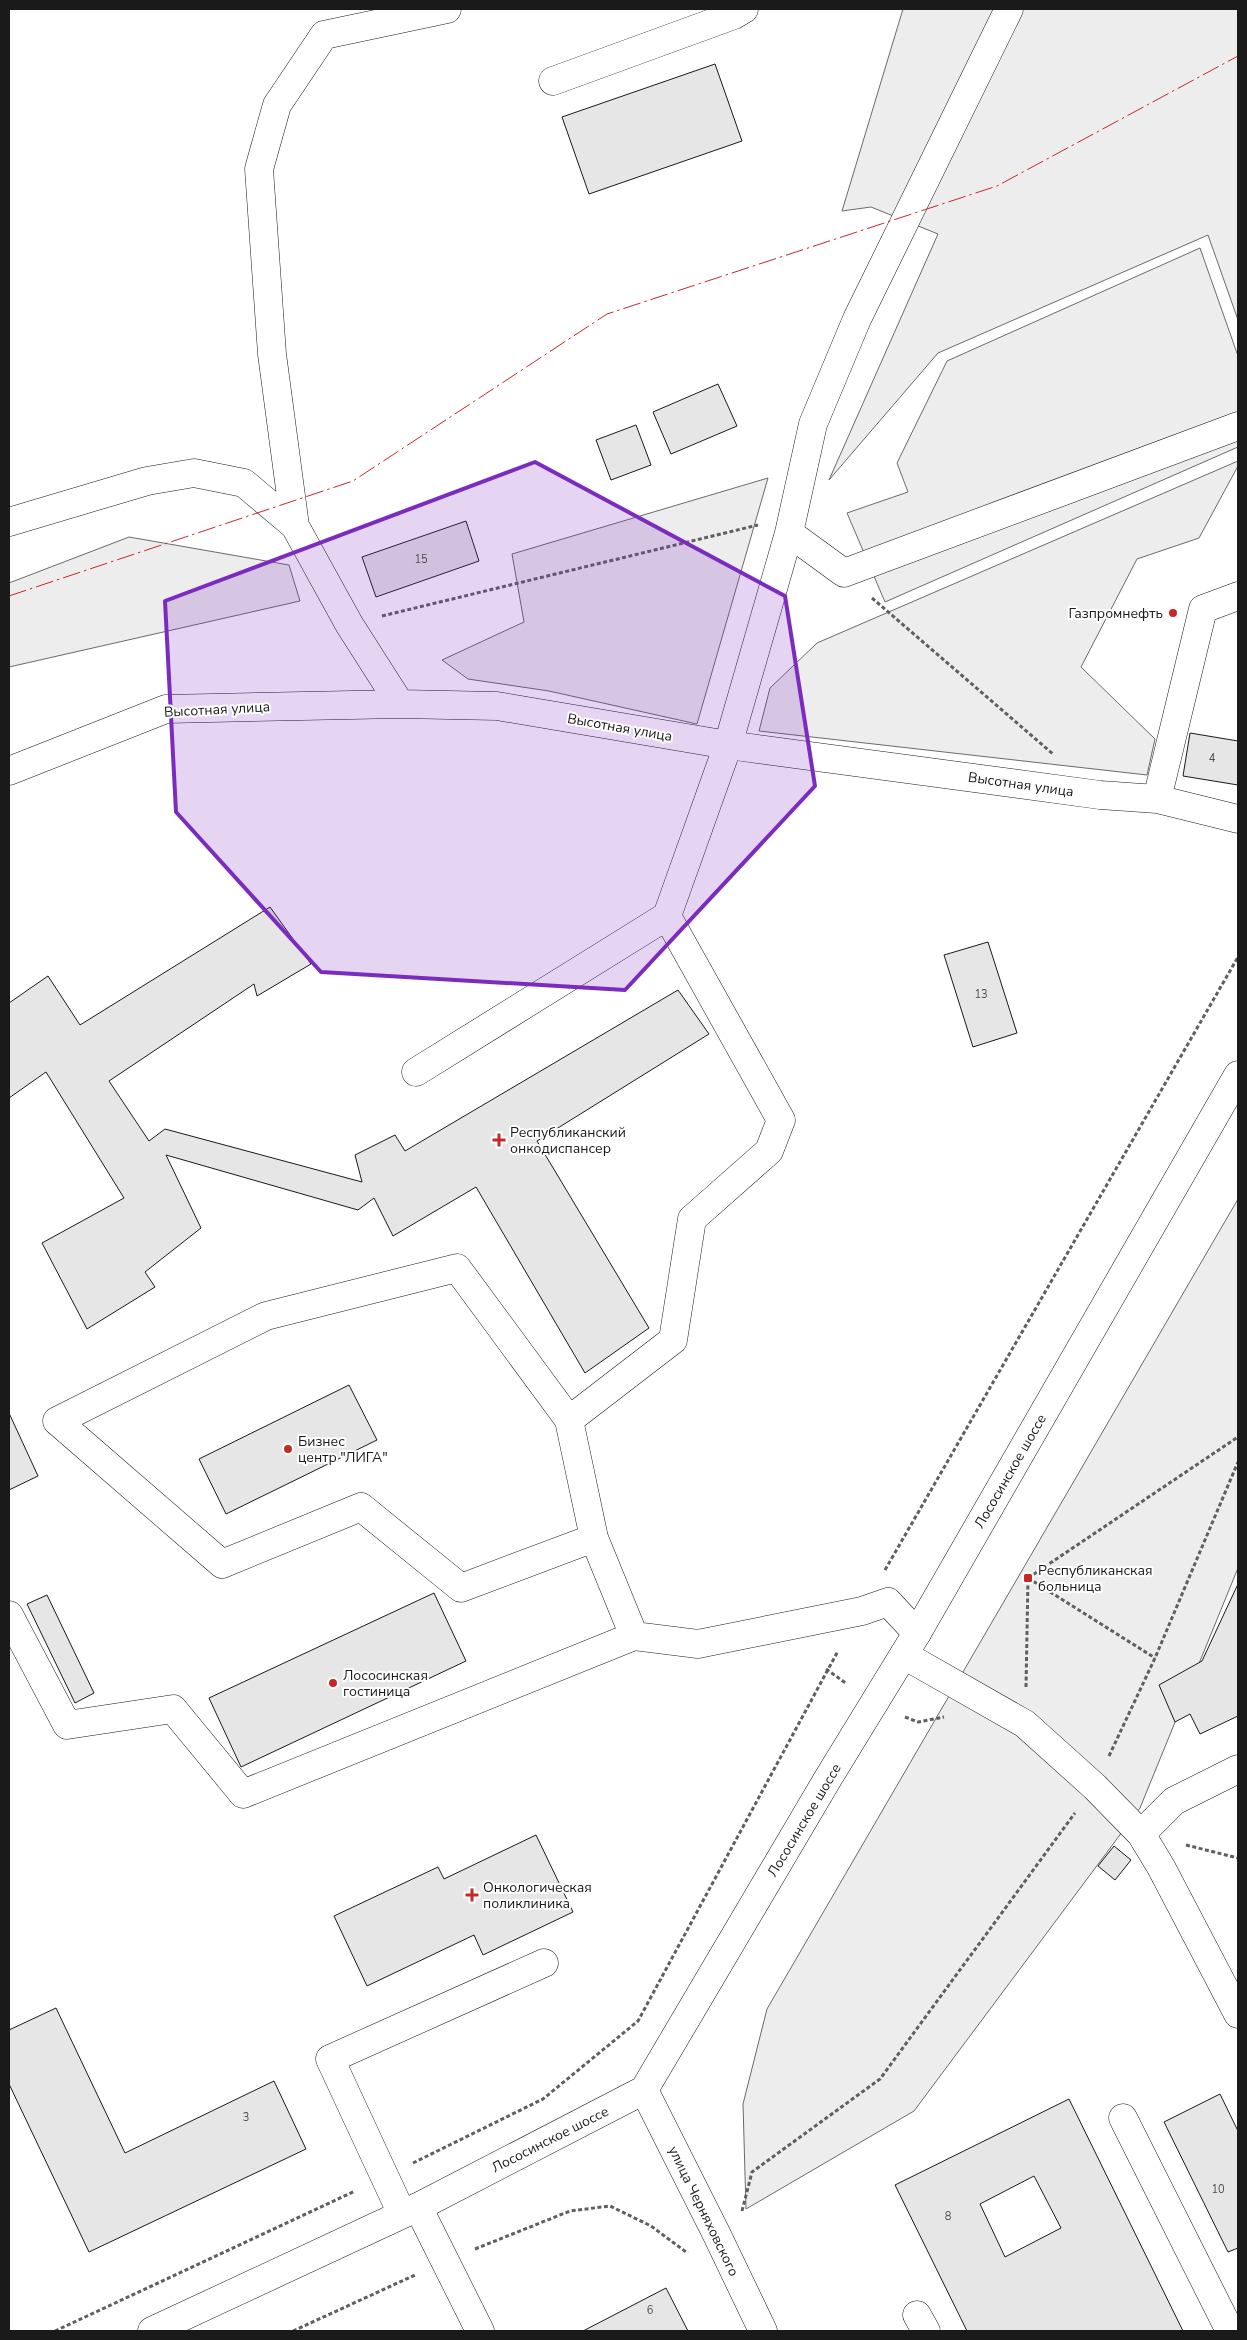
<svg xmlns="http://www.w3.org/2000/svg" width="1247" height="2340" viewBox="0 0 1247 2340" font-family="'Nunito Sans',sans-serif">
<style>
.built{fill:#ededed;stroke:#6a6a6a}
.building{fill:#e6e6e6;stroke:#1a1a1a;fill-rule:evenodd}
.lines{fill:none;stroke-linecap:round;stroke-linejoin:round}
.minor-casing{stroke:#1a1a1a;stroke-width:29}
.major-casing{stroke:#1a1a1a;stroke-width:29}
.path{stroke:#5f5f5f;stroke-width:3;stroke-dasharray:4 2.5;stroke-linecap:butt}
.minor{stroke:#fff;stroke-width:28}
.major{stroke:#fff;stroke-width:28}
.power{stroke:#c62828;stroke-width:1;stroke-dasharray:18 4 2.5 4;stroke-linecap:butt}
.marked{fill:#7b2cbf;fill-opacity:0.2;stroke:#7b2cbf;stroke-width:4;stroke-linejoin:round}
.poi-dot{fill:#c62828;stroke:#fff;stroke-width:2}
.labels{text-anchor:middle;stroke-width:4;stroke-linejoin:round;paint-order:stroke}
.number-label{font-size:11px;fill:#4d4d4d}
.poi-label{font-size:14px;fill:#1a1a1a;stroke:#fff;text-anchor:start}
.street-label{font-size:14px;fill:#1a1a1a;stroke:#fff}
</style>
<rect width="100%" height="100%" fill="#fff"/>
<path class="built" d="M903 9H1238V320L1208 235 938 353 829 480 938 234 871 207 842 211Z
M1200 248 1238 356V447L885 602 847 513 908 492 897 463 947 361Z
M1238 461V466L1199 538 1137 559 1081 667 1155 739 1147 775 759 731 770 688 817 643Z
M768 478 697 724 549 691 468 679 442 660 524 622 512 554Z
M129 537 289 565 300 601 9 667V583Z
M1238 1199V1568L1140 1808 914 2111 746 2209 743 2104 767 2009Z"/>
<path class="building" d="M715 64 742 141 589 194 562 117Z
M718 384 737 426 671 454 653 412Z
M636 425 651 465 611 480 596 440Z
M466 521 479 561 376 597 362 557Z
M1190 733 1238 741V785L1183 776Z
M270 907 311 964 257 996 254 984 109 1081 149 1141 165 1129 362 1182 355 1155 395 1135 405 1151 678 990 709 1034 537 1141 649 1328 585 1373 476 1187 393 1236 374 1198 358 1210 166 1155 201 1228 145 1272 155 1287 87 1329 42 1243 124 1198 46 1072 9 1098V1003L48 976 80 1025Z
M988 942 1017 1033 973 1047 944 955Z
M349 1385 377 1440 226 1514 199 1459Z
M9 1413 38 1476 9 1490Z
M1238 1584V1716L1200 1734 1190 1714 1175 1722 1159 1685 1202 1661Z
M434 1593 466 1661 241 1767 209 1698Z
M47 1595 94 1693 75 1703 27 1604Z
M536 1835 573 1912 483 1955 474 1935 367 1986 334 1916 438 1867 444 1879Z
M1114 1846 1131 1860 1115 1880 1098 1866Z
M56 2008 125 2153 274 2081 306 2149 89 2252 9 2084V2030Z
M1220 2094 1238 2131V2248L1228 2252 1164 2122Z
M1069 2099 1183 2331H967L895 2185ZM1034 2176 1061 2228 1005 2257 980 2204Z
M666 2288 688 2331H583Z"/>
<g class="lines">
<g class="minor-casing">
<path id="minor" d="M553 81 734 15 744 9
M9 522 147 481 194 473 244 483 295 526 349 624 400 704
M295 526 272 354 259 169 277 105 324 35 447 9
M789 533 844 573 1238 426
M9 771 166 709 400 704 497 706 728 745 1100 795 1157 799 1238 819
M1157 799 1203 609 1238 596
M416 1072 667 916 728 745 789 533 813 424 857 319 1009 9
M569 1420 673 1340 692 1219 769 1151 781 1120 667 916
M594 1538 461 1588 361 1507 222 1564 57 1421 266 1316 457 1268 569 1420 594 1538 634 1636
M9 1615 67 1725 173 1709 243 1794 634 1636 698 1644 862 1611 888 1602 917 1633
M904 1655 1025 1724 1095 1787 1141 1834 1161 1867 1238 2014
M1141 1834 1174 1801 1238 1769
M1123 2118 1230 2331
M418 2207 480 2331
M402 2214 330 2059 544 1963
M917 2315 926 2331"/>
</g>
<g class="major-casing">
<path id="major" d="M644 2090 717 2235 763 2331
M152 2331 418 2207 644 2090 830 1775 917 1633 1238 1075"/>
</g>
<path class="path" d="M872 598 1053 754
M382 616 758 525
M885 1570 1238 957
M1028 1578 1238 1437
M1028 1578 1155 1658
M826 1669 847 1684
M1026 1687 1028 1578
M905 1717 918 1722 944 1717
M1109 1756 1155 1658 1238 1462
M1186 1845 1238 1858
M413 2163 543 2099 638 2021 838 1651
M742 2211 752 2172 880 2079 1075 1813
M475 2249 570 2211 610 2206 651 2226 686 2252 688 2251
M55 2331 355 2191
M293 2331 415 2275"/>
<use href="#minor" class="minor"/>
<use href="#major" class="major"/>
<path class="power" d="M9 596 353 481 607 314 997 186 1238 56"/>
</g>
<path class="marked" d="M535 462 785 596 815 786 625 990 321 972 176 812 165 601Z"/>
<g class="poi-dot">
<circle cx="1173" cy="613" r="5"/>
<path d="M496.5 1132.5h5v5h5v5h-5v5h-5v-5h-5v-5h5z"/>
<circle cx="288" cy="1449" r="5"/>
<rect x="1023" y="1573" width="10" height="10" rx="2.5"/>
<circle cx="333" cy="1683" r="5"/>
<path d="M469.5 1887.5h5v5h5v5h-5v5h-5v-5h-5v-5h5z"/>
</g>
<g class="labels">
<g class="number-label">
<text x="421" y="563">15</text>
<text x="1212" y="762">4</text>
<text x="981" y="998">13</text>
<text x="246" y="2121">3</text>
<text x="1218" y="2193">10</text>
<text x="948" y="2220">8</text>
<text x="650" y="2314">6</text>
</g>
<g class="poi-label">
<text x="1163" y="618" text-anchor="end">Газпромнефть</text>
<text x="510" y="1137">Республиканский<tspan x="510" dy="16">онкодиспансер</tspan></text>
<text x="298" y="1446">Бизнес<tspan x="298" dy="16">центр "ЛИГА"</tspan></text>
<text x="1038" y="1575">Республиканская<tspan x="1038" dy="16">больница</tspan></text>
<text x="343" y="1680">Лососинская<tspan x="343" dy="16">гостиница</tspan></text>
<text x="483" y="1892">Онкологическая<tspan x="483" dy="16">поликлиника</tspan></text>
</g>
<g class="street-label">
<text transform="translate(217 709) rotate(-3)" y="5">Высотная улица</text>
<text transform="translate(620 727) rotate(10)" y="5">Высотная улица</text>
<text transform="translate(1021 784) rotate(8)" y="5">Высотная улица</text>
<text transform="translate(1010 1471) rotate(-60)" y="5">Лососинское шоссе</text>
<text transform="translate(804 1820) rotate(-59)" y="5">Лососинское шоссе</text>
<text transform="translate(550 2139) rotate(-27)" y="5">Лососинское шоссе</text>
<text transform="translate(704 2211) rotate(64)" y="5">улица Черняховского</text>
</g>
</g>
<rect width="1247" height="2340" fill="none" stroke="#1a1a1a" stroke-width="20"/>
</svg>
